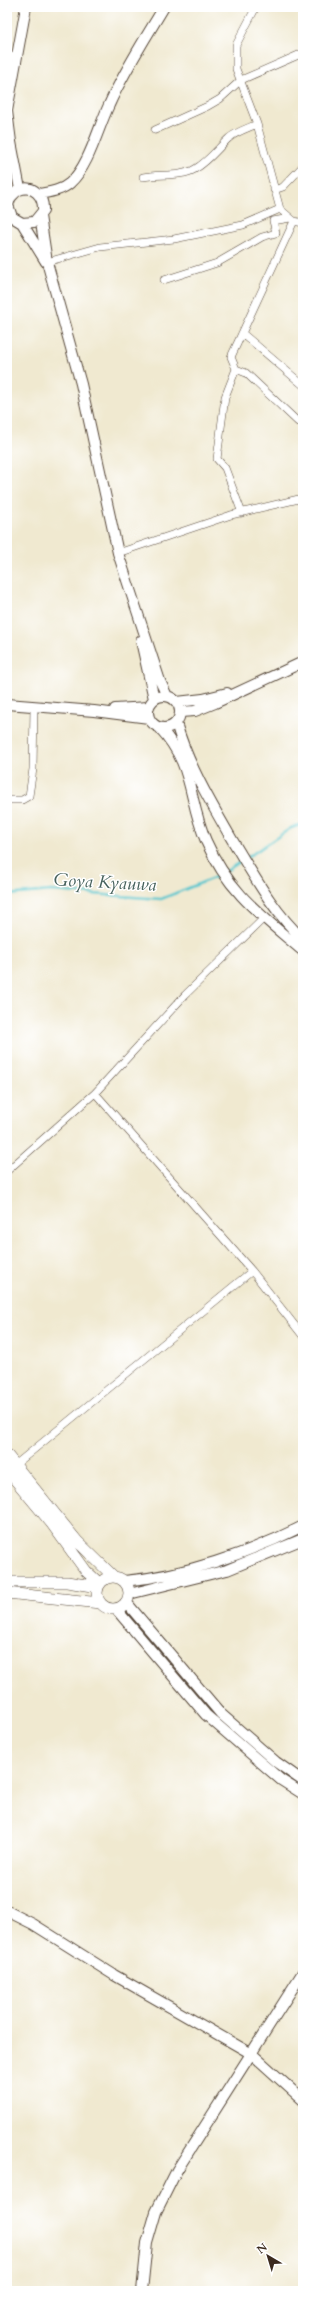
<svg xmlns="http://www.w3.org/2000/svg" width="310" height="2298" viewBox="0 0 310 2298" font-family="Cardo,serif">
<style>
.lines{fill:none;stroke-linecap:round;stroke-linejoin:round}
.stream{stroke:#5ac7cf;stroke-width:2.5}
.street-casing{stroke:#564739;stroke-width:8}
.secondary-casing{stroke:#564739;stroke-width:12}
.primary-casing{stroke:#564739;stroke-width:12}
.street{stroke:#fff;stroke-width:7}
.secondary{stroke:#fff;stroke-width:10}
.primary{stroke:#fff;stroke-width:11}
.labels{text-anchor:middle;stroke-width:3;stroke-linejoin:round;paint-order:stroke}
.water-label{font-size:18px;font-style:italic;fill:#46615c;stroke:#fff}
</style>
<rect width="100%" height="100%" fill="#fff"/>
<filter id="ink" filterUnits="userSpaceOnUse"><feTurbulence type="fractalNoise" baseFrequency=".025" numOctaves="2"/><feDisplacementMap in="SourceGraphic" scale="8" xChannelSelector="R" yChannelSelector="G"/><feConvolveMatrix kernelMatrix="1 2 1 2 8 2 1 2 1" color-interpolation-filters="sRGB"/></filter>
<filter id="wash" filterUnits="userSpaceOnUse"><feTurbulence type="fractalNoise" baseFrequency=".012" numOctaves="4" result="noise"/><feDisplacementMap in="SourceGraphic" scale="16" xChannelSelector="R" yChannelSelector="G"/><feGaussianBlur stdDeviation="0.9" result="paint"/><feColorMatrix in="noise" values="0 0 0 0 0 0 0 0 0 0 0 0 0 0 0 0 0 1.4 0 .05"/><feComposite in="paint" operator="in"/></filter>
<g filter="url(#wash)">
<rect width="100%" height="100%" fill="#f0e9d0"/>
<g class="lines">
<path class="stream" d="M245 859 291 828 303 824
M225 872 241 861
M7 895 51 891 161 899 221 875"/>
</g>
</g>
<g filter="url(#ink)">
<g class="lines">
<g class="street-casing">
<path id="street" d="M256 7 236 45V69L257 124 280 209 294 221 303 223
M7 54 16 59
M155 130 208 106 220 99 241 80 303 53
M143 177C159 174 182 177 195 169 209 161 218 148 229 138 236 132 248 128 257 124
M274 190 283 187 303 166
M294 221 231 357 236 369 246 373 298 422
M47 262 100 247 174 239 243 225 280 209
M164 280 217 263 262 237 276 233 273 221 290 218
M242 333 303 385
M236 369 225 397 217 459 225 468 242 513
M118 553 231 515 303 498
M7 800H22L29 796 33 769 34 706
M95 1093 252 1271 303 1336
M7 1171 95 1093 185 995 263 919
M15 1465 252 1271"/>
</g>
<g class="secondary-casing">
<path id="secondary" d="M20 189 11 142 7 111 26 7
M39 194C49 192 61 191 70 183 89 166 98 128 109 105 124 71 145 39 164 7
M7 200C12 198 14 192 19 190 34 184 44 197 43 211L34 222 22 223 12 217 8 205 10 199
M40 216 47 262 81 384 118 553 160 681 167 696
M22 223 46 262
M141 641 154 699
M148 712a16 16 0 1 1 32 0a16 16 0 1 1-32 0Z
M177 702 203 699 227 693
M7 704 94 711 149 718
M115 709 149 707
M180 712 195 711 215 703 303 662
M176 723C188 765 212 805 234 843 254 876 274 913 303 939
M159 727C195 766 187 797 206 841 229 893 261 915 303 951
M124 1581C184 1576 249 1553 303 1526
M129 1594 227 1570 303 1539
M126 1602 221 1714 276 1762 303 1781
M116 1609 206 1715 281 1780 303 1794
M7 1911 33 1924 114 1975 252 2054 303 2100
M142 2291 147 2243 156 2212 177 2170 303 1972"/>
</g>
<g class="primary-casing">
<path id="primary" d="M7 1455 77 1541 114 1577
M7 1470 52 1524 86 1571 100 1584
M97 1593a16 16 0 1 1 32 0a16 16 0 1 1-32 0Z
M7 1582H67L98 1587
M7 1593 100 1603"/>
</g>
<use href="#street" class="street"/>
<use href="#secondary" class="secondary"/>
<use href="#primary" class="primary"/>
</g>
</g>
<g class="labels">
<g class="water-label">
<text transform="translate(105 882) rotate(3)" y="6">Goya Kyauwa</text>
</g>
</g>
<rect width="310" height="2298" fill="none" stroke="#fff" stroke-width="24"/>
<g transform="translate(268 2256) rotate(322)" stroke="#ffffff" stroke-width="3" paint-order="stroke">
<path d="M0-3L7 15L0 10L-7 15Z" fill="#3b2a1e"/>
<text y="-6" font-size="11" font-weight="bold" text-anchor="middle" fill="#3b2a1e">N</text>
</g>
</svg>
